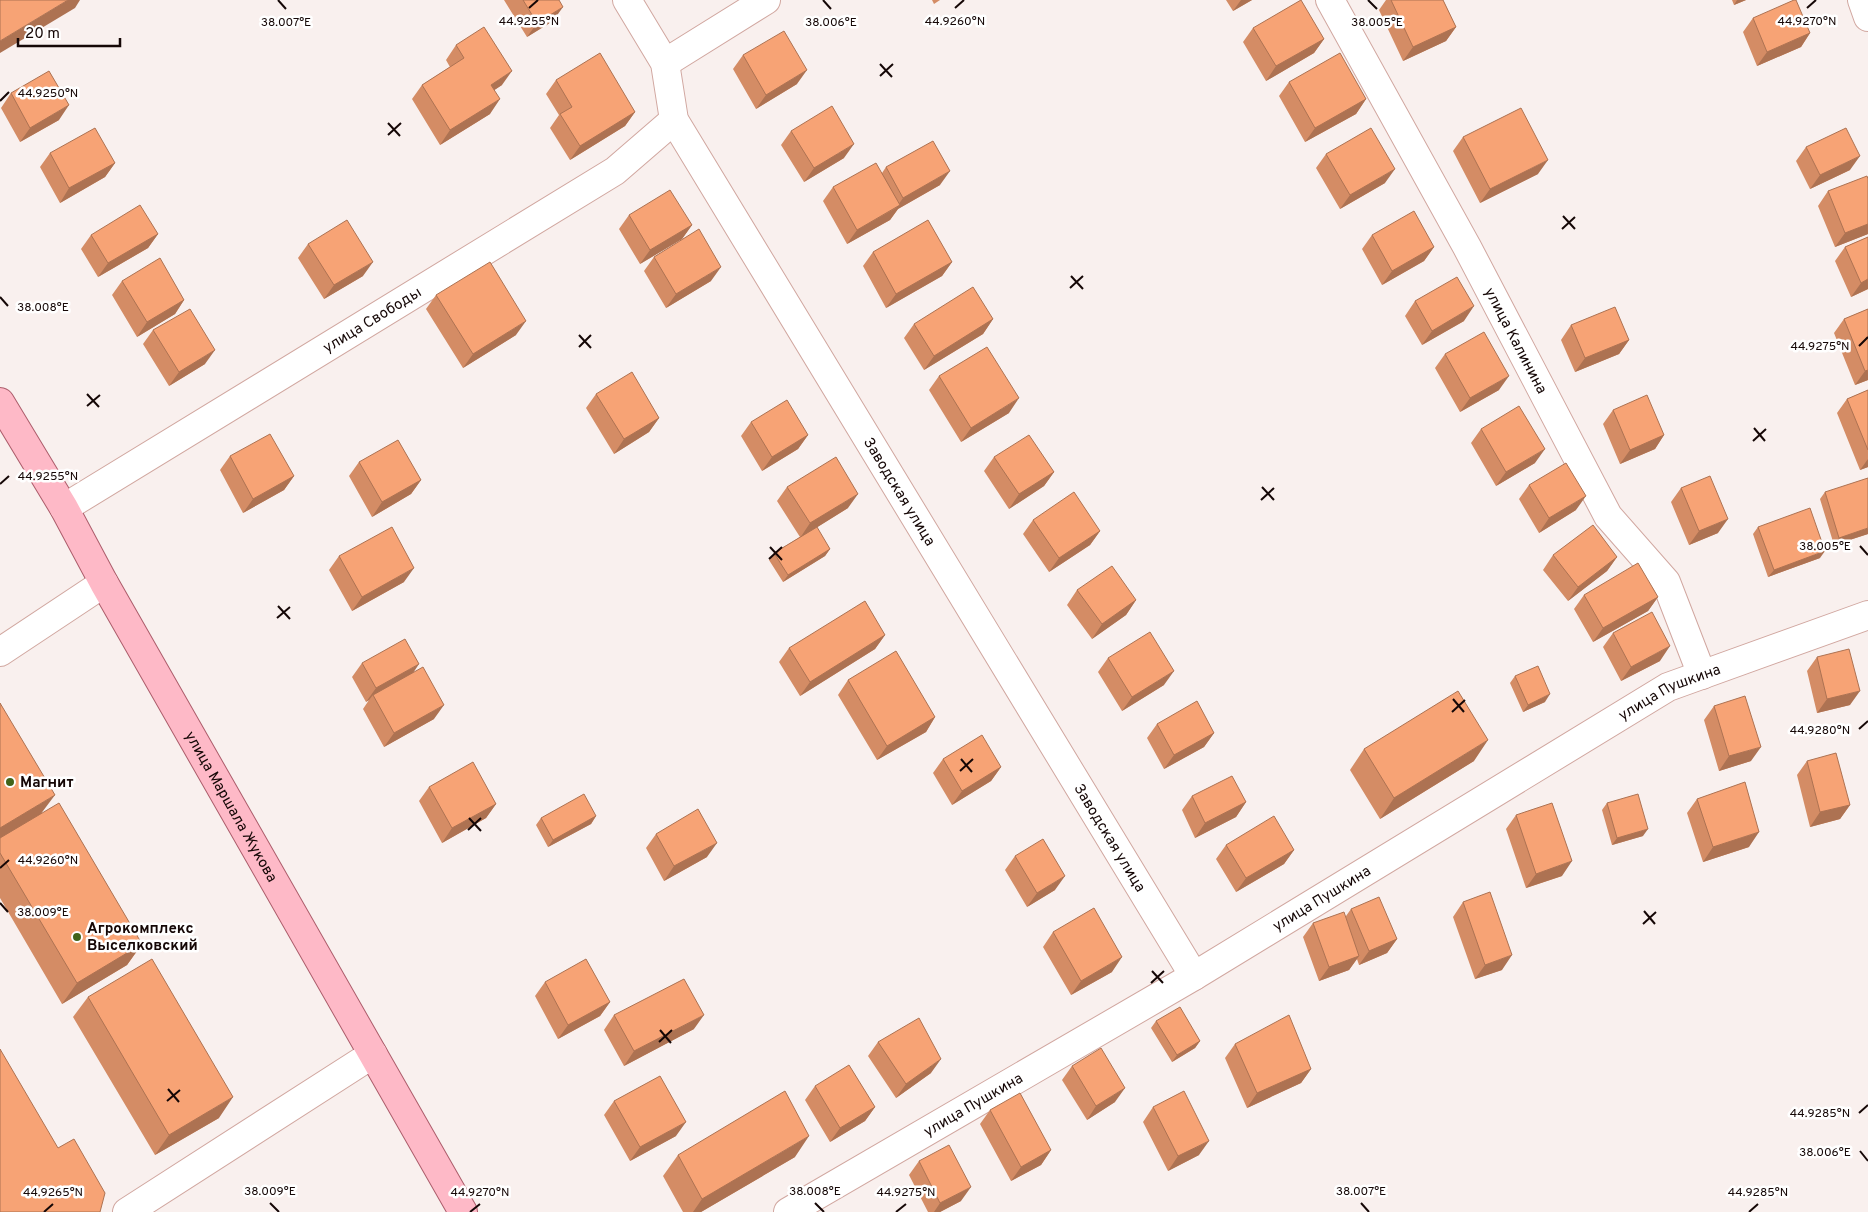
<svg xmlns="http://www.w3.org/2000/svg" width="1868" height="1212" viewBox="0 0 1868 1212" font-family="Overpass,sans-serif">
<style>
.lines{fill:none;stroke-linecap:round;stroke-linejoin:round}
.minor-casing{stroke:#d1a7a0;stroke-width:30}
.major-casing{stroke:#ac5d6b;stroke-width:30}
.minor{stroke:#fff;stroke-width:28}
.major{stroke:#feb9c7;stroke-width:28}
.wall{fill:#d48c65}
.shaded-wall{fill:#ad7252}
.building{fill:#f7a375;stroke:#ad7252}
.ticks{fill:none;stroke:#150706;stroke-width:2}
.poi-dot{fill:#416319;stroke:#fff;stroke-width:2}
.labels{text-anchor:middle;stroke-width:5;stroke-linejoin:round;paint-order:stroke}
.street-label{font-size:15px;fill:#150706;stroke:#fff}
.poi-label{font-size:15px;font-weight:bold;fill:#150706;stroke:#fff;text-anchor:start}
.ticks-label{font-size:12px;text-anchor:middle;fill:#150706;stroke:#fff;stroke-width:5;stroke-linejoin:round;paint-order:stroke}
</style>
<rect width="100%" height="100%" fill="#f9f0ee"/>
<g class="lines">
<g class="minor-casing">
<g id="minor">
<path id="s1" d="M627 0 665 63 674 120 1194 976"/>
<path id="s2" d="M1330 0 1467 247 1608 516 1666 582 1702 675"/>
<path d="M1862 0 1868 17"/>
<path d="M665 63 766 0"/>
<path id="s3" d="M64 508 615 171 674 120"/>
<path d="M0 652 104 583"/>
<path d="M127 1212 373 1054"/>
<path id="s4" d="M788 1212 1194 976 1668 687 1868 615"/>
</g>
</g>
<g class="major-casing">
<g id="major">
<path id="s5" d="M0 402 64 508 104 583 463 1212"/>
</g>
</g>
<use href="#minor" class="minor"/>
<use href="#major" class="major"/>
</g>
<path class="wall" d="M504 0H559L553 21 527 37Z
M932 0H940L934 4Z
M1226 0H1252L1233 11Z
M1386 0H1443L1456 27 1446 41 1403 61 1379 10Z
M1732 0H1746L1734 5Z
M1753 18 1810 33 1801 47 1757 66 1743 32Z
M1253 28 1324 39 1314 53 1266 81 1243 42Z
M456 45 502 85 494 90 490 114 440 145 412 99 422 85 450 67 446 60Z
M743 55 797 84 756 109 733 69Z
M556 80 635 112 625 126 570 160 550 128 559 115 546 94Z
M1289 82 1366 99 1356 114 1305 142 1279 96Z
M11 93 59 120 20 142 1 108Z
M791 131 844 158 804 182 781 145Z
M1463 137 1538 174 1480 203 1453 151Z
M1806 147 1850 170 1810 189 1796 161Z
M50 153 115 163 105 177 60 203 40 167Z
M1326 154 1385 183 1340 209 1316 168Z
M886 167 940 185 898 209 890 220 847 244 823 201 833 187 882 173Z
M1868 179V234L1835 247 1818 206 1828 191Z
M629 215 692 225 682 239 640 264 619 229Z
M158 234 148 248 98 277 81 249 91 235Z
M1372 235 1434 247 1424 261 1382 285 1362 249Z
M1868 237V289L1851 297 1835 261 1845 247Z
M308 244 363 276 324 299 298 258Z
M873 252 952 262 942 276 886 308 863 266Z
M654 257 711 281 666 308 644 271Z
M122 281 184 300 175 314 137 337 112 295Z
M436 295 516 335 463 368 426 309Z
M1415 301 1464 321 1422 345 1405 316Z
M1868 309V380L1855 385 1834 333 1844 319Z
M993 319 983 334 924 370 904 338 914 324Z
M1571 325 1629 340 1619 354 1575 372 1561 340Z
M153 330 205 364 169 386 143 344Z
M1445 354 1499 390 1460 412 1435 368Z
M939 376 1009 413 961 442 929 390Z
M1868 390V467L1860 470 1837 413 1847 399Z
M596 394 659 418 649 432 614 454 586 408Z
M1613 410 1664 435 1655 449 1620 464 1603 424Z
M751 422 808 435 798 449 762 471 741 436Z
M1481 429 1535 463 1496 486 1471 443Z
M230 456 294 476 284 490 243 513 220 470Z
M994 457 1054 472 1044 486 1009 509 984 471Z
M359 462 421 480 411 494 372 517 349 476Z
M1529 485 1576 510 1539 533 1519 499Z
M787 487 848 508 814 529 830 549 825 556 783 582 769 560 774 553 800 537 777 501Z
M1681 488 1718 533 1689 545 1671 502Z
M1825 492 1868 534 1834 545 1820 499Z
M1033 520 1100 531 1090 545 1049 572 1023 534Z
M1758 527 1820 558 1768 577 1753 534Z
M1553 555 1617 557 1607 571 1568 601 1543 570Z
M339 556 404 582 352 611 329 570Z
M1077 590 1136 600 1126 615 1092 639 1067 605Z
M1584 595 1658 597 1648 611 1593 642 1574 609Z
M1613 633 1660 661 1621 681 1603 647Z
M885 635 875 649 800 696 779 662 789 648Z
M1817 657 1850 705 1817 713 1807 671Z
M1108 658 1164 685 1122 711 1098 672Z
M362 663 413 672 434 719 384 747 363 709 369 700 366 702 352 677Z
M1515 676 1545 702 1523 712 1510 683Z
M848 680 935 717 926 732 877 760 838 695Z
M0 703 42 814 142 944 127 965 62 1004 0 898Z
M1714 706 1751 761 1719 771 1704 720Z
M1157 724 1214 733 1204 747 1164 769 1147 738Z
M1364 749 1474 761 1380 819 1350 770Z
M943 759 1001 767 991 781 952 805 933 773Z
M1807 761 1850 805 1840 819 1810 827 1797 775Z
M429 787 496 804 486 818 442 843 419 801Z
M1192 796 1246 802 1236 817 1195 838 1182 810Z
M1697 799 1749 847 1703 862 1687 813Z
M1607 803 1643 836 1612 845 1602 810Z
M1516 815 1562 876 1526 888 1506 829Z
M596 816 591 824 548 847 536 825 541 818Z
M656 834 707 857 664 881 646 848Z
M1226 845 1294 850 1284 864 1236 892 1216 859Z
M1015 856 1055 890 1027 907 1005 870Z
M1463 902 1502 970 1475 979 1453 917Z
M1351 909 1397 939 1387 953 1359 965 1357 959 1349 970 1319 981 1303 937 1313 923 1346 916Z
M1053 932 1112 972 1071 995 1043 947Z
M545 982 610 1002 600 1016 558 1039 535 996Z
M88 997 219 1118 155 1155 73 1017Z
M614 1015 694 1029 624 1066 604 1030Z
M1156 1021 1200 1041 1195 1048 1172 1062 1151 1028Z
M878 1042 931 1073 896 1098 868 1056Z
M1235 1044 1311 1069 1301 1083 1247 1108 1225 1058Z
M1072 1066 1115 1102 1087 1120 1062 1080Z
M815 1086 875 1107 865 1121 830 1142 805 1100Z
M614 1101 676 1136 630 1161 604 1115Z
M1153 1107 1199 1155 1168 1171 1143 1122Z
M990 1110 1051 1150 1041 1165 1011 1181 980 1124Z
M678 1155 795 1157 701 1212H683L663 1176Z
M919 1161 961 1201 940 1212H928L909 1175Z"/>
<path class="shaded-wall" d="M68 0H80L75 8 0 53V41Z
M1241 0H1252L1233 11Z
M1737 0H1746L1734 5Z
M563 7 553 21 527 37 537 23Z
M1456 27 1446 41 1403 61 1413 47Z
M1810 33 1801 47 1757 66 1767 52Z
M1324 39 1314 53 1266 81 1276 66Z
M807 70 797 84 756 109 766 95Z
M512 71 502 85 481 99 491 85Z
M500 99 490 114 440 145 450 130Z
M1366 99 1356 114 1305 142 1315 128Z
M69 105 59 120 20 142 30 128Z
M635 112 625 126 570 160 580 146Z
M854 144 844 158 804 182 814 168Z
M1860 156 1850 170 1810 189 1820 175Z
M1548 160 1538 174 1480 203 1490 189Z
M115 163 105 177 60 203 69 188Z
M1395 169 1385 183 1340 209 1350 195Z
M950 171 940 185 898 209 890 220 847 244 857 230 896 208 903 198Z
M1868 224V234L1835 247 1845 233Z
M692 225 682 239 640 264 650 250Z
M158 234 148 248 98 277 108 263Z
M1434 247 1424 261 1382 285 1392 271Z
M373 262 363 276 324 299 334 285Z
M952 262 942 276 886 308 896 294Z
M721 267 711 281 666 308 676 294Z
M1868 279V289L1851 297 1861 283Z
M184 300 175 314 137 337 147 322Z
M1474 306 1464 321 1422 345 1432 331Z
M993 319 983 334 924 370 934 356Z
M526 321 516 335 463 368 473 354Z
M1629 340 1619 354 1575 372 1585 358Z
M215 350 205 364 169 386 179 372Z
M1868 370V380L1855 385 1865 371Z
M1509 376 1499 390 1460 412 1470 398Z
M1019 398 1009 413 961 442 971 428Z
M659 418 649 432 614 454 624 439Z
M808 435 798 449 762 471 772 457Z
M1664 435 1655 449 1620 464 1630 450Z
M1545 449 1535 463 1496 486 1506 472Z
M1868 459V467L1860 470Z
M1054 472 1044 486 1009 509 1019 494Z
M294 476 284 490 243 513 253 499Z
M421 480 411 494 372 517 382 502Z
M858 494 848 508 800 538 810 523Z
M1586 496 1576 510 1539 533 1549 518Z
M1728 519 1718 533 1689 545 1699 531Z
M1868 528V534L1834 545 1839 538Z
M1100 531 1090 545 1049 572 1059 558Z
M830 549 825 556 783 582 788 575Z
M1825 551 1820 558 1768 577 1774 570Z
M1617 557 1607 571 1568 601 1578 587Z
M414 568 404 582 352 611 362 597Z
M1658 597 1648 611 1593 642 1603 628Z
M1136 600 1126 615 1092 639 1102 624Z
M885 635 875 649 800 696 810 682Z
M1670 646 1660 661 1621 681 1631 667Z
M419 664 409 679 373 695 369 700 366 702 376 688Z
M1174 671 1164 685 1122 711 1132 697Z
M1860 691 1850 705 1817 713 1827 699Z
M1550 694 1545 702 1523 712 1528 705Z
M444 705 434 719 384 747 394 733Z
M935 717 926 732 877 760 887 746Z
M1214 733 1204 747 1164 769 1174 755Z
M1488 740 1474 761 1380 819 1394 798Z
M1761 747 1751 761 1719 771 1729 756Z
M1001 767 991 781 952 805 962 791Z
M55 795 40 815 0 840V828Z
M1246 802 1236 817 1195 838 1205 823Z
M496 804 486 818 442 843 452 828Z
M1850 805 1840 819 1810 827 1820 812Z
M596 816 591 824 548 847 553 840Z
M1648 829 1643 836 1612 845 1617 838Z
M1759 832 1749 847 1703 862 1713 847Z
M717 843 707 857 664 881 674 866Z
M1294 850 1284 864 1236 892 1246 878Z
M1572 861 1562 876 1526 888 1536 874Z
M1065 876 1055 890 1027 907 1037 893Z
M1397 939 1387 953 1359 965 1369 951Z
M142 944 127 965 62 1004 77 983Z
M1512 955 1502 970 1475 979 1485 965Z
M1359 956 1349 970 1319 981 1329 967Z
M1122 957 1112 972 1071 995 1081 981Z
M610 1002 600 1016 558 1039 568 1025Z
M704 1015 694 1029 624 1066 634 1051Z
M1200 1041 1195 1048 1172 1062 1177 1055Z
M941 1059 931 1073 896 1098 906 1084Z
M1311 1069 1301 1083 1247 1108 1257 1093Z
M1125 1088 1115 1102 1087 1120 1096 1106Z
M233 1097 219 1118 155 1155 169 1135Z
M875 1107 865 1121 830 1142 840 1128Z
M686 1122 676 1136 630 1161 640 1147Z
M809 1136 795 1157 701 1212H693L702 1199Z
M1209 1141 1199 1155 1168 1171 1178 1156Z
M1051 1150 1041 1165 1011 1181 1021 1167Z
M971 1187 961 1201 940 1212H934L940 1203Z"/>
<path class="building" d="M0 0H68L0 41Z
M523 0H559L563 7 537 23Z
M1301 0 1324 39 1276 66 1253 28Z
M1391 0H1443L1456 27 1413 47Z
M1794 0H1796L1810 33 1767 52 1753 18Z
M484 27 512 71 491 85 500 99 450 130 422 85 464 58 456 45Z
M784 31 807 70 766 95 743 55Z
M600 53 635 112 580 146 560 114 572 107 556 80Z
M1340 53 1366 99 1315 128 1289 82Z
M49 71 69 105 30 128 11 93Z
M832 106 854 144 814 168 791 131Z
M1521 108 1548 160 1490 189 1463 137Z
M95 128 115 163 69 188 50 153Z
M1371 128 1395 169 1350 195 1326 154Z
M1846 128 1860 156 1820 175 1806 147Z
M933 141 950 171 903 198 886 167Z
M876 163 900 205 857 230 833 187Z
M1867 176 1868 179V224L1845 233 1828 191Z
M670 190 692 225 650 250 629 215Z
M140 205 158 234 108 263 91 235Z
M1414 211 1434 247 1392 271 1372 235Z
M347 220 373 262 334 285 308 244Z
M928 220 952 262 896 294 873 252Z
M699 229 721 267 676 294 654 257Z
M1868 237V279L1861 283 1845 247Z
M160 258 184 300 147 322 122 281Z
M490 262 526 321 473 354 436 295Z
M1457 277 1474 306 1432 331 1415 301Z
M973 287 993 319 934 356 914 324Z
M1615 307 1629 340 1585 358 1571 325Z
M190 309 215 350 179 372 153 330Z
M1868 309V370L1865 371 1844 319Z
M1484 332 1509 376 1470 398 1445 354Z
M987 347 1019 398 971 428 939 376Z
M632 372 659 418 624 439 596 394Z
M1868 390V450L1847 399Z
M1647 395 1664 435 1630 450 1613 410Z
M787 400 808 435 772 457 751 422Z
M1519 406 1545 449 1506 472 1481 429Z
M270 434 294 476 253 499 230 456Z
M1029 435 1054 472 1019 494 994 457Z
M398 440 421 480 382 502 359 462Z
M836 457 858 494 810 523 787 487Z
M1566 463 1586 496 1549 518 1529 485Z
M1710 476 1728 519 1699 531 1681 488Z
M1868 478V528L1839 538 1825 492Z
M1074 492 1100 531 1059 558 1033 520Z
M1810 508 1825 551 1774 570 1758 527Z
M1593 525 1617 557 1578 587 1553 555Z
M392 527 414 568 362 597 339 556Z
M817 527 830 549 788 575 774 553Z
M1638 563 1658 597 1603 628 1584 595Z
M1112 566 1136 600 1102 624 1077 590Z
M865 601 885 635 810 682 789 648Z
M1652 612 1670 646 1631 667 1613 633Z
M1150 632 1174 671 1132 697 1108 658Z
M405 639 419 664 376 688 362 663Z
M1849 649 1860 691 1827 699 1817 657Z
M896 651 935 717 887 746 848 680Z
M1538 666 1550 694 1528 705 1515 676Z
M423 667 444 705 394 733 373 695Z
M1458 691 1488 740 1394 798 1364 749Z
M1745 696 1761 747 1729 756 1714 706Z
M1197 701 1214 733 1174 755 1157 724Z
M0 703 55 795 0 828Z
M982 735 1001 767 962 791 943 759Z
M1836 753 1850 805 1820 812 1807 761Z
M473 762 496 804 452 828 429 787Z
M1232 776 1246 802 1205 823 1192 796Z
M1745 782 1759 832 1713 847 1697 799Z
M584 794 596 816 553 840 541 818Z
M1638 794 1648 829 1617 838 1607 803Z
M59 803 142 944 77 983 0 853V838Z
M1552 803 1572 861 1536 874 1516 815Z
M698 809 717 843 674 866 656 834Z
M1274 816 1294 850 1246 878 1226 845Z
M1043 839 1065 876 1037 893 1015 856Z
M1490 892 1512 955 1485 965 1463 902Z
M1379 897 1397 939 1369 951 1351 909Z
M1094 908 1122 957 1081 981 1053 932Z
M1344 912 1359 956 1329 967 1313 923Z
M152 959 233 1097 169 1135 88 997Z
M586 959 610 1002 568 1025 545 982Z
M684 979 704 1015 634 1051 614 1015Z
M1180 1007 1200 1041 1177 1055 1156 1021Z
M1289 1015 1311 1069 1257 1093 1235 1044Z
M919 1018 941 1059 906 1084 878 1042Z
M1101 1048 1125 1088 1096 1106 1072 1066Z
M0 1049 58 1148 74 1139 105 1193 100 1212H0Z
M849 1065 875 1107 840 1128 815 1086Z
M660 1076 686 1122 640 1147 614 1101Z
M785 1091 809 1136 702 1199 678 1155Z
M1184 1091 1209 1141 1178 1156 1153 1107Z
M1020 1093 1051 1150 1021 1167 990 1110Z
M949 1145 971 1187 940 1203 919 1161Z"/>
<path class="ticks" d="M278 0 286 9M823 0 831 9M1368 0 1377 9M529 8 538 0M955 8 964 0M1807 8 1816 0M880 64 892 77M880 76 893 64M0 101 9 92M388 123 400 136M388 135 401 123M1563 216 1575 229M1562 229 1575 217M1071 276 1083 289M1070 288 1083 276M0 297 8 306M579 335 591 348M1859 346 1868 337M579 347 591 335M87 394 99 407M87 406 100 395M1754 428 1765 441M1753 441 1766 429M0 484 9 476M1262 487 1274 500M1261 500 1274 488M1860 546 1868 555M770 547 782 560M769 559 782 547M278 606 290 619M277 618 290 607M1453 699 1464 712M1452 712 1465 700M1859 729 1868 721M961 759 972 772M960 771 973 759M469 818 481 831M468 830 481 818M0 868 9 860M0 903 8 912M1644 911 1655 924M1643 924 1656 912M1152 971 1163 983M1151 983 1164 971M660 1030 671 1043M659 1042 672 1030M168 1089 179 1102M167 1101 180 1090M1859 1113 1868 1105M1860 1151 1868 1161M270 1203 279 1212M815 1203 824 1212M1361 1203 1369 1212M44 1212 53 1204M470 1212 480 1204M896 1212 906 1204M1749 1212 1758 1204"/>
<g class="poi-dot">
<circle cx="10" cy="782" r="5"/>
<circle cx="77" cy="937" r="5"/>
</g>
<g class="labels">
<g class="street-label">
<text dy="5" stroke="none"><textPath href="#s3" startOffset="361">улица Свободы</textPath></text>
<text dy="5" stroke="none"><textPath href="#s2" startOffset="388">улица Калинина</textPath></text>
<text dy="5" stroke="none"><textPath href="#s1" startOffset="566">Заводская улица</textPath></text>
<text dy="5" stroke="none"><textPath href="#s4" startOffset="1024">улица Пушкина</textPath></text>
<text dy="5" stroke="none"><textPath href="#s5" startOffset="466">улица Маршала Жукова</textPath></text>
<text dy="5" stroke="none"><textPath href="#s1" startOffset="971">Заводская улица</textPath></text>
<text dy="5" stroke="none"><textPath href="#s4" startOffset="619">улица Пушкина</textPath></text>
<text dy="5" stroke="none"><textPath href="#s4" startOffset="214">улица Пушкина</textPath></text>
</g>
<g class="poi-label">
<text x="20" y="787">Магнит</text>
<text x="87" y="933">Агрокомплекс<tspan x="87" dy="17">Выселковский</tspan></text>
</g>
</g>
<g class="ticks-label">
<text x="529" y="25">44.9255°N</text>
<text x="955" y="25">44.9260°N</text>
<text x="1807" y="25">44.9270°N</text>
<text x="286" y="26">38.007°E</text>
<text x="831" y="26">38.006°E</text>
<text x="1377" y="26">38.005°E</text>
<text x="48" y="97">44.9250°N</text>
<text x="43" y="311">38.008°E</text>
<text x="1820" y="350">44.9275°N</text>
<text x="48" y="480">44.9255°N</text>
<text x="1825" y="550">38.005°E</text>
<text x="1820" y="734">44.9280°N</text>
<text x="48" y="864">44.9260°N</text>
<text x="43" y="916">38.009°E</text>
<text x="1820" y="1117">44.9285°N</text>
<text x="1825" y="1156">38.006°E</text>
<text x="270" y="1195">38.009°E</text>
<text x="815" y="1195">38.008°E</text>
<text x="1361" y="1195">38.007°E</text>
<text x="53" y="1196">44.9265°N</text>
<text x="480" y="1196">44.9270°N</text>
<text x="906" y="1196">44.9275°N</text>
<text x="1758" y="1196">44.9285°N</text>
</g>
<path d="M18 38v8h102v-8" fill="none" stroke="#150706" stroke-width="2.5"/>
<text x="25" y="38" font-size="15" fill="#150706" stroke="#ffffff" stroke-width="4" paint-order="stroke">20 m</text>
</svg>
